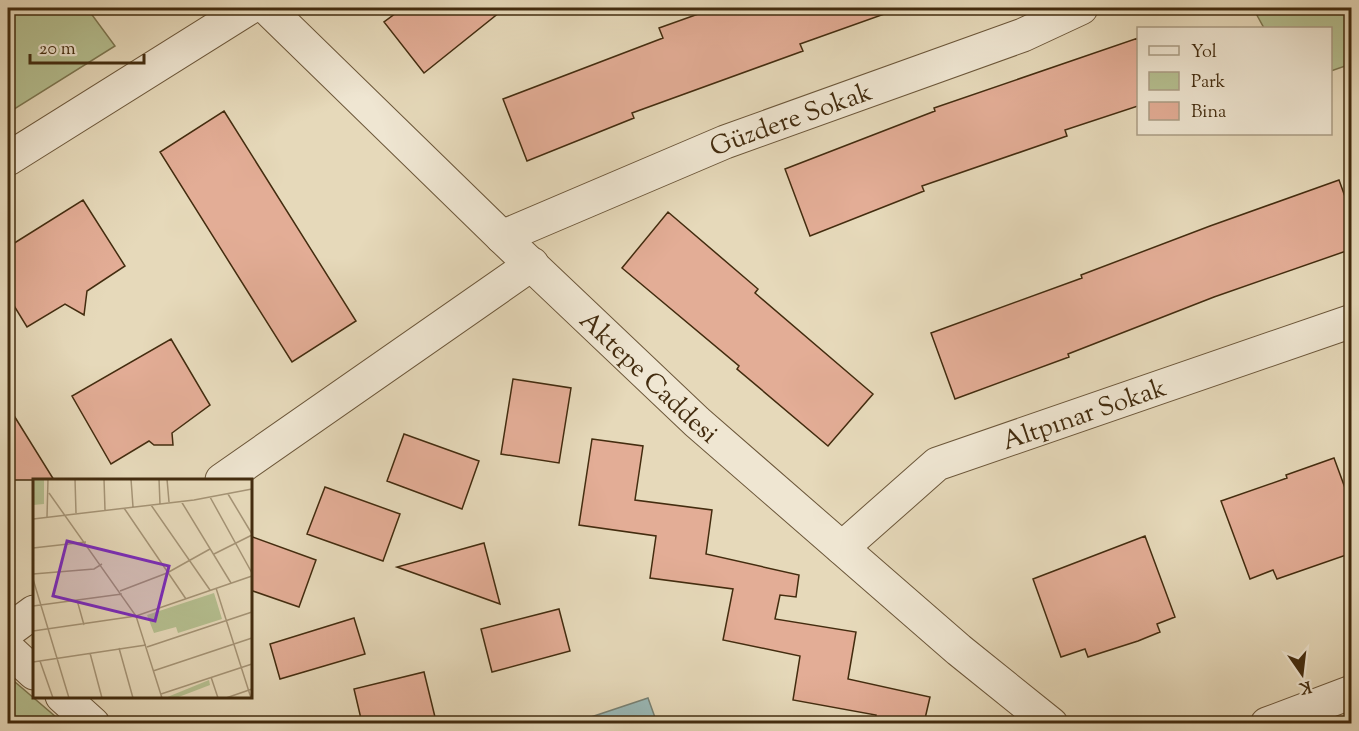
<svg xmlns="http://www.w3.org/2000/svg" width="1359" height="731" viewBox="0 0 1359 731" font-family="'Sorts Mill Goudy',serif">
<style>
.green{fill:#b5bf90;stroke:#7c7650;stroke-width:1.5}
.water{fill:#99b9b8;stroke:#778174;stroke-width:1.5}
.building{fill:#e3ad96;stroke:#432c0f;stroke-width:1.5}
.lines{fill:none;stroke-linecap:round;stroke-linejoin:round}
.minor-casing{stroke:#6c573a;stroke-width:35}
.minor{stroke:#efe6d2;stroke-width:33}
.labels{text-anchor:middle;stroke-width:5;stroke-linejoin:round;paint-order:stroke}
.street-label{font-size:26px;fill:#432c0f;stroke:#efe6d2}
.inset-road{fill:none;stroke:#a59476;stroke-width:1.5}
.view{fill:#7b2cbf;fill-opacity:0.15;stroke:#7b2cbf;stroke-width:3}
.inset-edge{fill:none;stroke:#432c0f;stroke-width:3}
</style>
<rect width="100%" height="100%" fill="#e6d9ba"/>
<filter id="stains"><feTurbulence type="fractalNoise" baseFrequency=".00333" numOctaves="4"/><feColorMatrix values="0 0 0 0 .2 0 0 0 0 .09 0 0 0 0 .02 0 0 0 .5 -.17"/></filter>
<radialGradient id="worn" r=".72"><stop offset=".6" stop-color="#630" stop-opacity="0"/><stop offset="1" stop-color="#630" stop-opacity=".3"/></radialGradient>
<path class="green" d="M8 8H87L115 46 8 113Z
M1253 8H1351V64L1331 71 1330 28H1264Z
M8 676 63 723H8Z"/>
<path class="water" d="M648 698 657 723H573Z"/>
<path class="building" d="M403 8H505L424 73 384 22Z
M715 8H890V12L800 44 803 51 632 113 634 118 527 161 503 99 663 38 659 28Z
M1138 38V106L1065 130 1067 136 922 186 924 191 810 236 785 169 935 111 934 108Z
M224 111 356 321 292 362 160 152Z
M1339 180 1352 216V249L1214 297 1068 354 1069 357 955 399 931 333 1082 278 1081 275 1210 226Z
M83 200 125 266 87 291 84 315 65 304 27 327 8 296V247Z
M668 212 758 289 755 293 873 394 828 446 737 369 739 366 622 268Z
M171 339 210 405 172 433 173 445H154L149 441 111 464 72 396Z
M513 379 571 388 559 463 501 454Z
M8 406 54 480H8Z
M404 434 479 461 462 509 387 481Z
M592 439 643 446 635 500 712 510 706 554 799 575 796 597 780 595 775 619 856 632 848 679 930 697 924 723H874L876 715 793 700 800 656 723 640 733 589 650 578 656 536 579 525Z
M1334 458 1352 507V553L1277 579 1273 570 1250 579 1221 501 1287 478 1286 475Z
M325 487 400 514 383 561 307 534Z
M250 536 316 560 299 607 250 590Z
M1145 536 1175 617 1157 624 1160 632 1138 641 1088 657 1085 649 1061 657 1033 579Z
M484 543 500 604 397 567 448 553Z
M559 609 570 651 492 672 481 629Z
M354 618 365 654 280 679 270 644Z
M424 672 435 717 407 723H362L354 689Z"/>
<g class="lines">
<g class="minor-casing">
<g id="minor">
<path id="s1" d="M267 8 502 237 697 422 959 650 1051 724"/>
<path d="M8 159 249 8"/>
<path id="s2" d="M502 237 725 142 1023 35 1081 8"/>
<path d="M222 480 532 264"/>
<path id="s3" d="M842 548 937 464 1352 321"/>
<path d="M8 631 34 612"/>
<path d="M8 649 34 673"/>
<path d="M62 696 93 724"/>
<path d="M1267 724 1352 692"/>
</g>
</g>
<use href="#minor" class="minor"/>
</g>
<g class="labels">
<g class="street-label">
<text dy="9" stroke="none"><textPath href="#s2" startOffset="312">Güzdere Sokak</textPath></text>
<text dy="9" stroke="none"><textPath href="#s1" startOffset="531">Aktepe Caddesi</textPath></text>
<text dy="9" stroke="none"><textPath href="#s3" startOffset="282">Altpınar Sokak</textPath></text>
</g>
</g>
<g transform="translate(33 479)">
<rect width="219" height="219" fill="#e6d9ba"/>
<path d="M0 0H11V25L0 26ZM181 114 189 140 145 154 143 148 121 154 114 136ZM176 201 177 206 143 219H132Z" fill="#b5bf90"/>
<path class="inset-road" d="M42 0 43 34M71 0 72 31M98 0 100 28M126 0 127 25M134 0 136 23M16 14 103 137 129 219M195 15 219 55M177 18 219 94M148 22 198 104M118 26 177 111M91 29 153 120M14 38 15 0M0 40 161 21 219 10M0 69 53 63M181 75 219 56M0 95 61 90 69 85M0 100 36 219M183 109 218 219M87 112 134 94 177 70M44 121 51 146M0 127 89 115M0 152 103 137 219 97M114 168 219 133M86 169 100 219M57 174 69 219M7 182 20 219M0 183 113 166M120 192 219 159M178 198 185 219M128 215 219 185M193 219 219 210"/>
<path class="view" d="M34 62 136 87 122 142 20 117Z"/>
<rect width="219" height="219" class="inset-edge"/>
</g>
<rect width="1359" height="731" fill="none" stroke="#e6d9ba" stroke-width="30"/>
<rect x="9" y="9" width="1341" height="713" fill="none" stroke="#432c0f" stroke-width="3"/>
<rect x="15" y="15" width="1329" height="701" fill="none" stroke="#432c0f" stroke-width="1.5"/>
<rect x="1137" y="27" width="195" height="108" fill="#efe6d2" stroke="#aa9c84" stroke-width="1.5"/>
<rect x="1149" y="46" width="30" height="9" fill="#efe6d2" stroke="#aa9c84" stroke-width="1.5"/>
<text x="1191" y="57" font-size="18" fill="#432c0f">Yol</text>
<rect x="1149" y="72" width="30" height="18" fill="#b5bf90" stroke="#aa9c84" stroke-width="1.5"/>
<text x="1191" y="87" font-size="18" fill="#432c0f">Park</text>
<rect x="1149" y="102" width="30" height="18" fill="#e3ad96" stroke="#aa9c84" stroke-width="1.5"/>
<text x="1191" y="117" font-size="18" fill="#432c0f">Bina</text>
<g transform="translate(1302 674) rotate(166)" stroke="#efe6d2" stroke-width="4.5" paint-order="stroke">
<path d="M0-4.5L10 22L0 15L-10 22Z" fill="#432c0f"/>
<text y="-9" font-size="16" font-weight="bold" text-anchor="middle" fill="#432c0f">K</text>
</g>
<path d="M30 54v9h114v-9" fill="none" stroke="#432c0f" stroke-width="3"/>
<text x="39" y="54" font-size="18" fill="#432c0f" stroke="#efe6d2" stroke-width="4.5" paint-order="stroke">20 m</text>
<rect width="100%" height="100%" filter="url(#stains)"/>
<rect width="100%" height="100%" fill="url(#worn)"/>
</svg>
